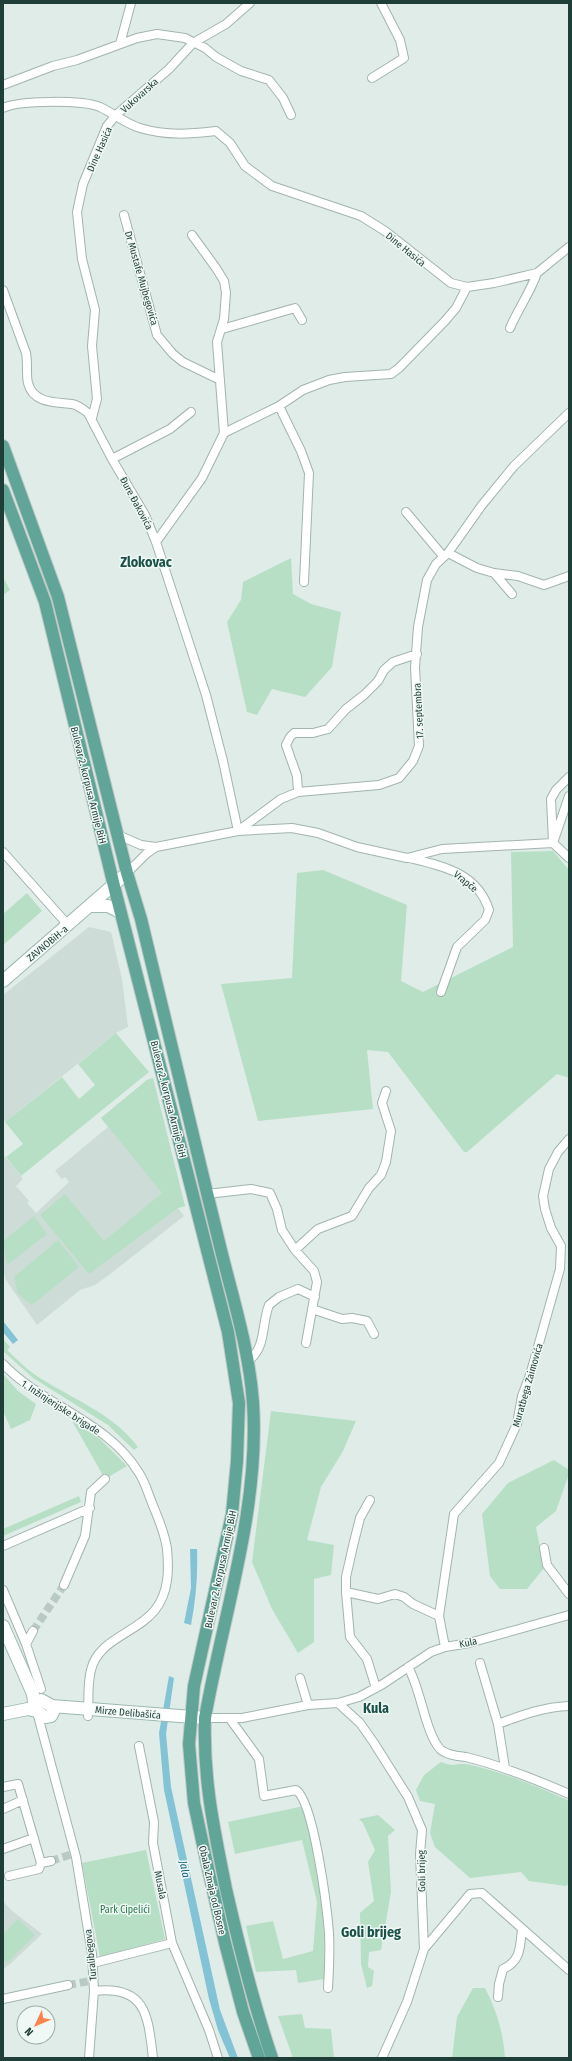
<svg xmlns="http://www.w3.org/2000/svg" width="572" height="2061" viewBox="0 0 572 2061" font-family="'Fira Sans Condensed',sans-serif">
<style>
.built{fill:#cedcd7}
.green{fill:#b7dfc5}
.water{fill:#83c3d6}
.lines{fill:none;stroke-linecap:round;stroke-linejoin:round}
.street-tunnel{stroke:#b9c9c4;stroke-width:8;stroke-dasharray:8 4;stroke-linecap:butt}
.street-casing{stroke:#a2b4af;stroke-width:10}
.secondary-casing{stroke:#9db9b1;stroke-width:14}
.primary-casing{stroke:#c0c9c7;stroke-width:14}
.street{stroke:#fff;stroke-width:8}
.secondary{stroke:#fff;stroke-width:12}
.primary{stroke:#61a599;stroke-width:12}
.labels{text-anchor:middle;stroke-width:3;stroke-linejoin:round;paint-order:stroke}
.street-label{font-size:10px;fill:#1f3e38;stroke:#f0f8f5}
.park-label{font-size:10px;fill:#26774c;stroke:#f0f8f5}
.water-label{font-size:11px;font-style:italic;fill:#15647e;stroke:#f0f8f5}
.district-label{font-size:14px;font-weight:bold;fill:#1a5148;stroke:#f0f8f5}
</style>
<rect width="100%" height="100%" fill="#e0ece7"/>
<path class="built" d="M89 927 111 932 122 979 128 1027 116 1033 5 1122 3 1116V995Z
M153 1078 185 1206 178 1208 184 1216 109 1275 95 1285 80 1290 37 1325 6 1280 3 1270V1154L23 1179 16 1186 29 1201 27 1203 36 1213 69 1182 65 1177 62 1179 55 1171 108 1127 101 1118 147 1080Z
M3 1901 11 1910 42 1934 9 1965 3 1969Z"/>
<path class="green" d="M291 558 293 594 311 604 341 612 332 667 305 697 272 689 257 715 247 712 227 622 241 600 243 582Z
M3 577 10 590 3 595Z
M553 851 569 870V1078L557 1074 467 1152H464L388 1052 367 1050 373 1109 258 1121 221 984 292 978 297 873 323 870 407 905 401 981 423 992 513 947 511 852Z
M27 893 42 911 3 945V914Z
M116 1033 149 1072 21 1176 6 1157 23 1144 5 1122 62 1077 79 1099 95 1085 78 1064Z
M153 1078 185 1206 178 1208 89 1274 40 1215 65 1194 104 1241 162 1193 101 1118 147 1080Z
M34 1216 47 1234 7 1265 3 1241Z
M58 1240 79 1267 32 1305 18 1294 14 1277Z
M3 1339 10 1347 7 1350C16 1358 24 1367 34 1374 69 1398 112 1412 138 1447L134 1450 108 1425 33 1378 3 1351Z
M3 1374 18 1391 36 1404 30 1420 11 1429 3 1411Z
M271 1411 356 1421 343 1451 321 1487 307 1540 334 1545 331 1575 314 1579V1642L298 1653 272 1609 252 1562Z
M71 1419 100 1439 127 1466 105 1479Z
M554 1460 569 1470V1474L556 1511 536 1527 544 1568 527 1589H500L490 1576 482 1514 508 1483Z
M79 1496 81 1502 3 1536V1529Z
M441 1762C455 1768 459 1762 471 1765 505 1773 537 1786 569 1801V1883L566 1886 529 1881 521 1872 470 1878 435 1847 430 1833 435 1804 420 1801 416 1790 424 1775Z
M304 1806 323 1897 325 1979 298 1983 296 1970 256 1972 246 1926 273 1921 283 1959 313 1951 317 1902 302 1840 235 1854 228 1822Z
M378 1815 395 1830 388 1836 391 1892 381 1950 369 1952 368 1967 374 1971 372 1986 367 1988 361 1964 360 1913 374 1901 368 1862 375 1850 363 1823 359 1819Z
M146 1850 165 1939 100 1957 82 1863Z
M18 1919 35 1935 7 1963 3 1959V1934Z
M473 1988H485C497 2012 503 2031 505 2058H452L457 2017Z
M302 2014 305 2028 331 2029 334 2058H293L278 2016Z"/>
<path class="water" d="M3 1321 18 1340 13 1344 3 1332Z
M190 1549H197C198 1575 196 1599 191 1625L184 1623 191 1588Z
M169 1676 174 1678 166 1734 171 1787 220 2010 238 2058H230L218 2030 209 1999 164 1790 159 1733Z"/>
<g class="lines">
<path class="street-tunnel" d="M33 1631 64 1585
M51 1861 72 1854
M68 1985 90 1981"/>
<g class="street-casing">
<path id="street" d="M120 44 131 3
M372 78 404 58 400 40 381 3
M3 85 53 66 77 60 137 38 157 34 185 38 205 48 216 57 241 71 269 80 283 98 291 115
M3 108C20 100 82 100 100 107 113 113 126 124 140 128 167 136 189 134 216 131L230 143 245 166 272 186 361 216 385 231 451 283 467 287 494 283 537 273 569 247
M124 215 157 335 173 354 183 362 220 380
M192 235 216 268 224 281 226 293 224 319 217 342 224 433
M3 290 26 353C28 363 26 376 28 383 33 404 57 402 72 404 78 405 83 409 88 413L112 459 145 515 156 542 206 695 223 761 238 831 292 828 318 833 357 847 407 858 442 849 553 843 551 799 556 790 569 777
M510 328C518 309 530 293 537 273
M222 329 295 308 302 320
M279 406 301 451 309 473 304 582
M92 418 97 399 92 346 95 310 82 259 77 212 83 184 107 126 116 115 169 69 193 43 226 24 250 3
M112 459 170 429 191 412
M406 512 443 556
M156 542 202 478 224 433 279 406 303 390 329 380 345 377 391 374 399 368 445 321 456 308 467 287
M448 553 477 568 494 573 512 594
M494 573 518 576 544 585 569 576
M298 792 297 776 286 745 290 737 294 733H313L328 729 346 709 364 695 378 681 384 670 393 662 417 654
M569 796 553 843 569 858
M118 835 141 845 156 847
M3 852 68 925
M409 858C442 866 477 872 489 910L485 920 457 947 441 992
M127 873 146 854 156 847 238 831 281 799 298 792 379 785 399 778 413 761 419 746 415 667 418 627 427 580 436 564 448 553 482 505 514 466 569 413
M207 1194 251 1189 270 1193 277 1209 282 1230 295 1250 318 1229 352 1216 369 1188 381 1175 386 1162 391 1131 382 1103 386 1091
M295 1250 314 1271 317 1282 306 1343
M312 1309 342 1319 352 1318 367 1321 374 1334
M247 1362C267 1348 261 1325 269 1305L279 1297 298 1289 315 1297
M3 1364C43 1406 108 1421 139 1473 145 1482 148 1493 152 1503 158 1518 165 1533 167 1549 169 1570 169 1592 155 1610 137 1633 98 1639 91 1670 87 1685 89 1701 88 1716
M370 1500 360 1518 353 1546 346 1577V1592L350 1637 367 1659 376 1688
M3 1546 90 1508
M544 1548 547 1565 569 1594
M64 1585 85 1536 91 1492 105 1479
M3 1590 26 1644
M346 1592 378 1599 395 1594 404 1597 413 1604 439 1616
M33 1631 26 1644 41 1689
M445 1647 439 1616 454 1514 499 1463 517 1424 522 1396 530 1375 560 1269 561 1246 551 1228 545 1209 543 1196 549 1169 558 1152 569 1139
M480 1663 498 1724
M408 1667C421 1689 425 1732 440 1749 446 1755 458 1756 466 1757 502 1766 535 1779 569 1794
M300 1678 308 1705
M338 1703 360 1723 374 1743 408 1797 422 1830 420 1854 424 1949 407 2002 382 2058
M37 1712 76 1857 92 1954 94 1991 89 2058
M205 1718H242L308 1705 338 1703 359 1697 383 1684 431 1652 445 1647 469 1643 569 1615
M230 1719 259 1759 264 1796 296 1790C314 1802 327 1908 329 1933 330 1951 329 1970 328 1988
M505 1768 498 1724C522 1715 543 1707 569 1706
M3 1787 18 1784 41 1863 51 1861
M3 1809 23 1800
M3 1849 34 1838
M9 1876 39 1869 41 1863
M172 1943 209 2030 218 2058
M424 1949 470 1894 482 1893 569 1970
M93 1963 172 1943 153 1843 154 1822 139 1746
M94 1991C147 1985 148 2017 153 2058
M498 1997 499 1984 503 1969C521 1961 520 1947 522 1929
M3 1999 68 1985"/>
</g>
<g class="secondary-casing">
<path id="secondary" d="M91 906H108L120 912
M3 981 127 873
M3 1626 33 1694 34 1703
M41 1700 52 1706 54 1710 51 1716 45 1717 35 1710 34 1703Z
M52 1706 205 1718
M3 1714 28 1709 36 1711"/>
</g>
<g class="primary-casing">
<path id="primary" d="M3 446 58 597 127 873 141 919C167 1026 192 1132 218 1238 231 1293 249 1346 253 1403 260 1509 223 1615 205 1718 203 1779 214 1830 226 1889 239 1946 253 2002 272 2058
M3 490 45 602 114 886 228 1332 239 1403 237 1461 232 1514 194 1686 189 1744 194 1803 207 1864 225 1943 243 2012 259 2058"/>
</g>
<use href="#street" class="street"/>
<use href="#secondary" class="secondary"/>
<use href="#primary" class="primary"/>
</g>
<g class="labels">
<g class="street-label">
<text transform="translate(139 95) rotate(-42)" y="4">Vukovarska</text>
<text transform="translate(99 149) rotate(-66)" y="4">Dine Hasića</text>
<text transform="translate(406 249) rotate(39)" y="4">Dine Hasića</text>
<text transform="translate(142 278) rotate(74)" y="4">Dr Mustafe Mujbegovića</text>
<text transform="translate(137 503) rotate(62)" y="4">Đure Đakovića</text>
<text transform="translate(418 711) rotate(-93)" y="4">17. septembra</text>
<text transform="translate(89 785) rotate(76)" y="4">Bulevar 2. korpusa Armije BiH</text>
<text transform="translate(466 881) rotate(39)" y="4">Vrapče</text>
<text transform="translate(47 943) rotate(-40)" y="4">ZAVNOBiH-a</text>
<text transform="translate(169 1099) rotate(76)" y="4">Bulevar 2. korpusa Armije BiH</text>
<text transform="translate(527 1385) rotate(-74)" y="4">Muratbega Zaimovića</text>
<text transform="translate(61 1407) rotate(33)" y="4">1. Inžinjerijske brigade</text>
<text transform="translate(220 1569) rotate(-78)" y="4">Bulevar 2. korpusa Armije BiH</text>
<text transform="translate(468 1642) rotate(-12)" y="4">Kula</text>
<text transform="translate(128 1712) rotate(5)" y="4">Mirze Delibašića</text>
<text transform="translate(421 1871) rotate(-91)" y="4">Goli brijeg</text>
<text transform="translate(161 1885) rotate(79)" y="4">Musala</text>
<text transform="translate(213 1890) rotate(77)" y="4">Obala Zmaja od Bosne</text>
<text transform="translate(90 1955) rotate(-96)" y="4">Turalibegova</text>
</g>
<g class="park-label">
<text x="125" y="1913">Park Cipelići</text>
</g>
<g class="water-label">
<text transform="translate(185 1869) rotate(78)" y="4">Jala</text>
</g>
<g class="district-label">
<text x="146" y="567">Zlokovac</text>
<text x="376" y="1713">Kula</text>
<text x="371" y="1937">Goli brijeg</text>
</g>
</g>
<rect width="572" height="2061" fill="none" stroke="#1f3e38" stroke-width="8"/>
<g transform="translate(36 2025) rotate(226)"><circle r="19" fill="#f0f8f5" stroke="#9caea9"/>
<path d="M0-3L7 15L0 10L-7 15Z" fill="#fd854d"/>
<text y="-6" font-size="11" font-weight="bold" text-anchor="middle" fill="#1f3e38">N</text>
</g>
</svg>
